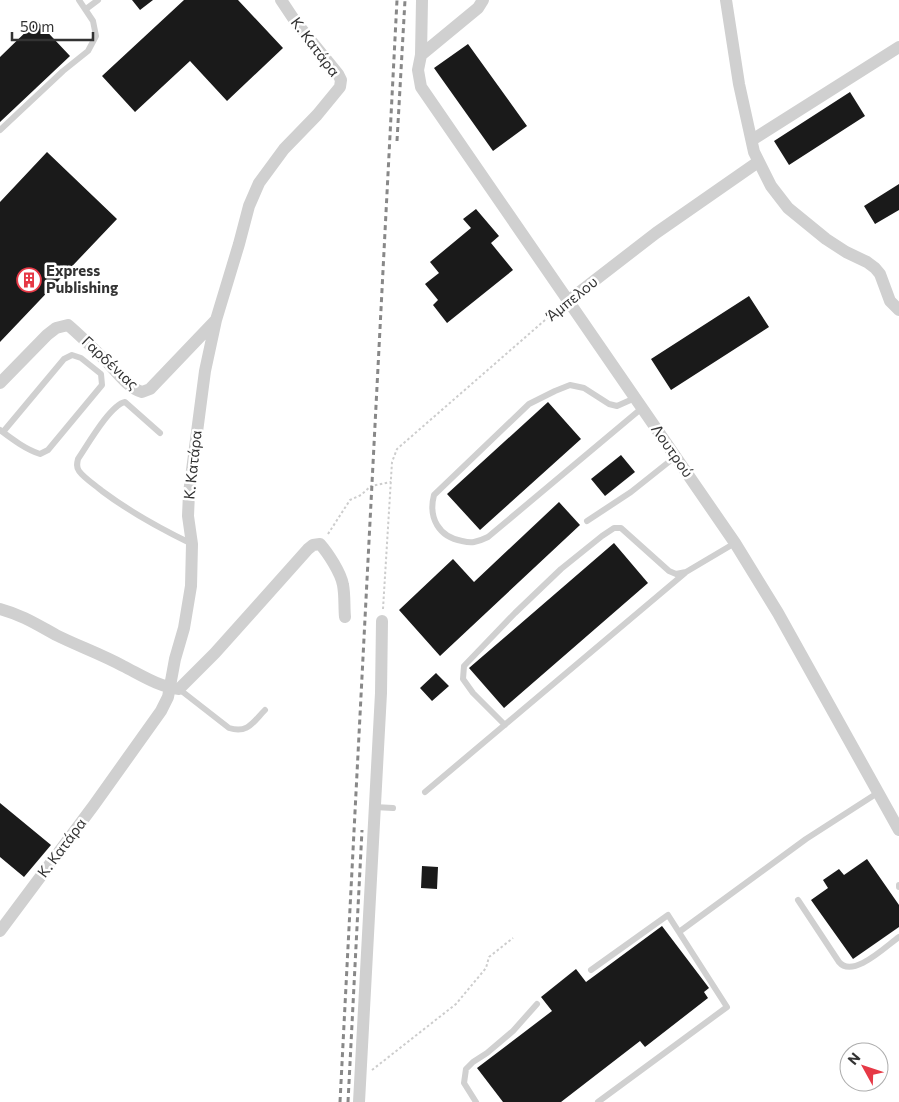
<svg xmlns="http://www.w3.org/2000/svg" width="899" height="1102" viewBox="0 0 899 1102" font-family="Commissioner,sans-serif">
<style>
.building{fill:#1a1a1a}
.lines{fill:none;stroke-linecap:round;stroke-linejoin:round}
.path{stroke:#cdcdcd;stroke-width:2;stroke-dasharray:2.5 2.5;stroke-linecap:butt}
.service{stroke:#d0d0d0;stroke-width:6}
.minor{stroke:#d0d0d0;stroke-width:12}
.rail{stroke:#888;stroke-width:3;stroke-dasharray:5 4;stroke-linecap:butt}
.labels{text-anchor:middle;stroke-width:5;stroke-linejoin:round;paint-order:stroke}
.street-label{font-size:15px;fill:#333;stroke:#fff}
.poi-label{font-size:15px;font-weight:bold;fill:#333;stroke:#fff;text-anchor:start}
</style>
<rect width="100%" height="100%" fill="#fff"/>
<path class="building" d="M132 0H153L140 10Z
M184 0H238L283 48 227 101 190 61 135 112 102 76Z
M37 21 70 56 0 122V57Z
M468 44 527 126 493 151 434 68Z
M850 92 865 116 789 165 774 141Z
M47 152 117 219 0 342V202Z
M899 184V210L875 224 864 206Z
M476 209 499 236 491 243 513 270 447 323 433 305 438 300 425 284 439 273 430 262 471 228 463 219Z
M749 296 769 327 671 390 651 359Z
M548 402 581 439 480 530 447 494Z
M621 455 635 472 605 496 591 479Z
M559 502 580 525 440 656 399 610 453 559 474 582Z
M614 543 648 583 504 708 469 668Z
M436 673 449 686 432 701 420 688Z
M0 803 51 845 24 877 0 857Z
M867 859 899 905V927L853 959 811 900 828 888 823 880 839 869 844 875Z
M422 866 438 867 437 889 421 888Z
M662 926 706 984 709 988 704 992 708 998 645 1047 640 1041 561 1102H503L477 1068 552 1011 541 997 576 969 586 982Z"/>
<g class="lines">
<path class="path" d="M328 534 350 500 361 495 371 486 391 482
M383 609 392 462 397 449 560 307
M372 1070 456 1004 486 968 489 957 513 938"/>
<path class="service" d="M86 9 98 0
M0 130 63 71 88 51 96 36 93 21 79 0
M635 398 617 406 609 404 584 388 570 385 555 391 529 404 434 495C428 518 439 537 462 541 466 542 470 543 474 542 479 541 484 539 488 537L642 408
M0 430C12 439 25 449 40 454L48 450 102 385 101 374 81 358 72 355 64 359 3 432
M160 433 125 402C110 405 87 446 78 459 77 463 76 467 79 471 84 478 95 485 102 491 130 512 161 529 192 544
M587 521 631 492 675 457
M179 689 229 728C248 734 253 722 265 710
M505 725 473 693 463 679 464 666 515 613 561 569 602 536 614 528H621L669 571 676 574 686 572 735 543
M425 792 685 573
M374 807 393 808
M899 885V887
M798 900 839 962C853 979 886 946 899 937
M679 932 806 839 879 792
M591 970 668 915 727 1007 598 1102
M476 1102 464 1083 466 1069 473 1062 487 1053 513 1031 537 1004"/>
<path class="minor" d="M422 0 421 55 418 70 421 87 735 543 778 613 899 830
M726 0 739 84 754 152 771 186 788 208 826 239 846 252 867 262 875 268 880 274 890 301 899 310
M421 55 478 8 483 0
M752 140 899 47
M568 301 656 233 758 162
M0 383 47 335 56 328 68 325C82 337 95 350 109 364 118 374 129 388 142 392L150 389 215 321
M0 609C22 615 36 624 56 635 78 646 101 654 123 666 141 675 159 687 179 689L215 653 308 549 313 545 320 544C328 553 341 573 343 585 345 595 344 607 345 617
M0 931 94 805 161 711 168 697 175 659 184 628 191 586 192 544 188 516 189 493 205 371 216 320 239 244 249 206 259 183 284 149 317 115 340 87 341 80 338 74 295 21 281 0
M359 1102 381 693 382 621"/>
<path class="rail" d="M397 141 405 0
M340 1102 397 0
M348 1102 362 830"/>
</g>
<defs>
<g id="building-ring" transform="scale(1.25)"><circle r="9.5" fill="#fff" stroke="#e63946" stroke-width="1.5"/><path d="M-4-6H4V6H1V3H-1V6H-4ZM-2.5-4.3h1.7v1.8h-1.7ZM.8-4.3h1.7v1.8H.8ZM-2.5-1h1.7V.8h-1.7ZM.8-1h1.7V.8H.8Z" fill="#e63946"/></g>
</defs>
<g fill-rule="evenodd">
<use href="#building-ring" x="29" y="280"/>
</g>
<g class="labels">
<g class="street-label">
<text transform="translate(315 47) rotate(53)" y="5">Κ. Κατάρα</text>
<text transform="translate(572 299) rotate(-39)" y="5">Άμπελου</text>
<text transform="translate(110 363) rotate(43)" y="5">Γαρδένιας</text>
<text transform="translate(672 451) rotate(55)" y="5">Λουτρού</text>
<text transform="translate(193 465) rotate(-84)" y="5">Κ. Κατάρα</text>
<text transform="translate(62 848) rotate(-53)" y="5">Κ. Κατάρα</text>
</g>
<g class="poi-label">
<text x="46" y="276">Express<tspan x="46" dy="17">Publishing</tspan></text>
</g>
</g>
<g transform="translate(864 1067) rotate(310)"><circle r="24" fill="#ffffff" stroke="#adadad"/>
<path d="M0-4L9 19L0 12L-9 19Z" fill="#e63946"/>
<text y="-8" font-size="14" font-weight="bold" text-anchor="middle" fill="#333333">N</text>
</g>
<path d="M12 32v8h81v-8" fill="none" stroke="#333333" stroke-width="2.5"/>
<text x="20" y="32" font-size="15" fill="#333333" stroke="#ffffff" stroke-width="4" paint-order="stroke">50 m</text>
</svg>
